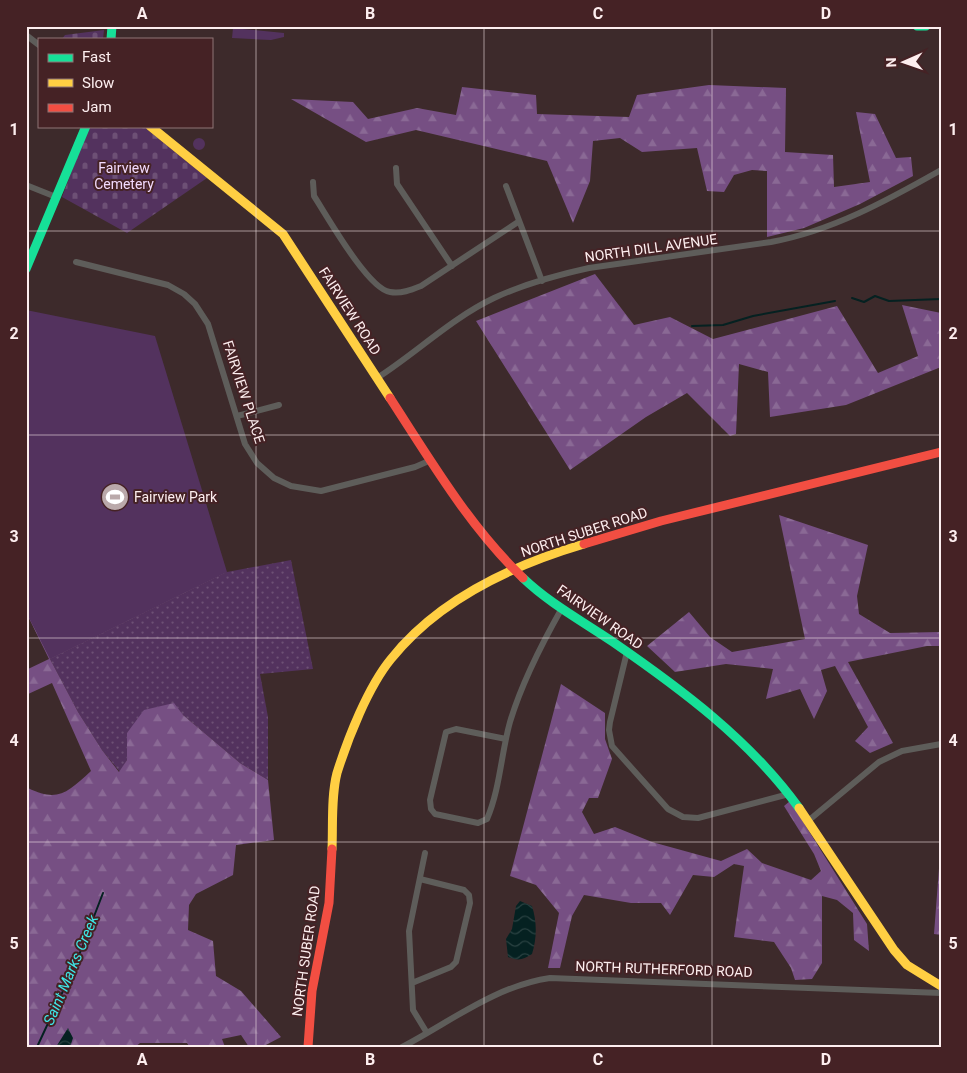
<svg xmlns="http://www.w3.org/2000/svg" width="967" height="1073" viewBox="0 0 967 1073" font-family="Roboto,sans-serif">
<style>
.grass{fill:url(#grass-dots)}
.forest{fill:url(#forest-firs)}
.cemetery{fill:url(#cemetery-stones)}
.green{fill:#53325e}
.water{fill:url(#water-waves)}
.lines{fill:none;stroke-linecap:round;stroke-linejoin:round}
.stream{stroke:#052121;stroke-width:2}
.street{stroke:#5e5d5a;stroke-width:6}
.fast{stroke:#16e098;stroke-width:9}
.slow{stroke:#ffcf43;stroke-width:9}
.jam{stroke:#f24e42;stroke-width:9}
.grid{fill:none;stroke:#fdeeef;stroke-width:1;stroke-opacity:0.55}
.labels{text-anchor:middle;stroke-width:4;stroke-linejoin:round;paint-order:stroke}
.park-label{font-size:14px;fill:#f2dafd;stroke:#452225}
.street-label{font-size:14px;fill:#fdeeef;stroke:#452225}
.poi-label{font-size:14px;fill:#fdeeef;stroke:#452225;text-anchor:start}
.water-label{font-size:15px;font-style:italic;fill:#3ee8e8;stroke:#452225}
.neatline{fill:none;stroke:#fdeeef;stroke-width:2}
.grid-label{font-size:16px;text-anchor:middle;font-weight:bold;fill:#fdeeef}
</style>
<defs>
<pattern id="grass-dots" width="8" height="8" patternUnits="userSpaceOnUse" patternTransform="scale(1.25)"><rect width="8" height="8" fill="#53325e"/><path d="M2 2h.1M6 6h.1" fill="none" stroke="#6d5075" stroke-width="1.8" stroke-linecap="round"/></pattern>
<pattern id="forest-firs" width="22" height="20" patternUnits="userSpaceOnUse" patternTransform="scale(1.25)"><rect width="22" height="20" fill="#764f83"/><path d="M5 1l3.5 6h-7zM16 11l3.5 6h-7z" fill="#8a6995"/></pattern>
<pattern id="cemetery-stones" width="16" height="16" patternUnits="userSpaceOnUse" patternTransform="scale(1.25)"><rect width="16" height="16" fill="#53325e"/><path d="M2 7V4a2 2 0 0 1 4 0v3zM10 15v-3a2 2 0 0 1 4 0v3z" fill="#6d5075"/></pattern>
<pattern id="water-waves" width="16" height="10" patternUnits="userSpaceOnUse" patternTransform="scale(1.25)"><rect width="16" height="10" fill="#052121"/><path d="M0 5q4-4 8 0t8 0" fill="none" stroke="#2a4242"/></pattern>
</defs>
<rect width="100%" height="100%" fill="#3d2a2b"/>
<path class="grass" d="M291 560 313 669 260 674 268 717V780L240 763 183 715 127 733V760L120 772 102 750 78 712 50 659 227 572Z"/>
<path class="forest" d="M709 85 786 88 785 152 833 155 834 187 870 182 856 112 875 114 896 158 911 157 913 176 860 204 804 228 767 237V171L752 170 734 175 724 192 707 191 697 148 642 152 620 138 593 141 590 181 573 223 547 161 416 130 366 142 291 99 353 102 368 119 417 108 456 115 462 87 536 95 537 114 629 117 637 95Z
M595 274 634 325 670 317 713 339 837 306 878 373 918 356 902 305 941 313V367L846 405 770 417 768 372 739 364 736 434 730 436 687 393 646 417 570 470 476 321Z
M779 515 868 545 857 596 859 614 890 633 941 632V646H927L848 662 893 743 870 753 855 741 868 727 835 666 821 670 827 691 814 719 800 689 766 699 773 669 726 664 675 672 647 646 689 612 710 637 732 652 805 639Z
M227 572 50 659 78 712 102 750 119 772 127 760V733L144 710 174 703 183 715 240 763 268 780 274 840 236 845 233 875 196 894 189 905 188 930 213 941 216 976 241 991 281 1037 262 1047H249L241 1035 222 1039 225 1047H190L187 1043H140L135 1047H26V785L28 788C58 803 68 792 91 771L52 683 26 695V670L49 659 26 612Z
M561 684 605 713V739L612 759 598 798H589L582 812 594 834 615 827 652 842 721 861 747 849 762 863 811 880 821 871 814 854 784 806 790 801 867 924 869 951 854 940 853 913 837 900 822 896V963L812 979 795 980 791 968 774 942 734 937 744 866 734 864 714 877 693 875 670 915 661 903H631L584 895 572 916 560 968H548L559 913 536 885 510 876Z
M941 842V935L934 934Z"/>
<path class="cemetery" d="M104 30 103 39H62L65 35Z
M89 126H143L207 178 127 233 62 197Z"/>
<path class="green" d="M233 28 284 33V37L271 40 232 38Z
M193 144a6 6 0 1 1 12 0a6 6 0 1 1-12 0Z
M26 310 155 336 227 572 50 659 26 612Z"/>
<path class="water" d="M520 901 532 906C537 922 537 938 532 954 523 960 518 961 508 957L506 939 512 929 516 906Z
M68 1028 73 1038 70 1047H56Z"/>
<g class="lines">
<path class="stream" d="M852 298 864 302 875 296 889 301 941 299
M692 326 723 325 753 316 835 301
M37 1047 76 963 103 893"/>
<path class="street" d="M26 35 39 45
M396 168 397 184 452 266
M313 182 314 196C327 216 368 289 390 292 401 294 411 290 421 286L518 222
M26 185 56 197
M506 186 542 281
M76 262 168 285 184 294 195 304 208 324 245 444 257 463 274 478 291 486 321 491 415 467 431 460
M377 378C416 353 452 318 494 298 524 284 557 275 589 268L771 242C832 231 888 200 941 170
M237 416 279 405
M627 652 610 722 609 730 612 746 668 809 683 817 698 818 789 794
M506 739 456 729 446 732 430 800 431 809 435 814 478 823 487 819C500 789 501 754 510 722 522 682 541 645 562 608
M808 821 879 762 902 751 941 744
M425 853 409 931 413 1010 427 1033
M412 983 451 967 456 962 470 903 469 895 464 890 420 879
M402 1047C450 1022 495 986 550 978L941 993"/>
<path class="fast" d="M917 26H926
M111 39 112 26
M26 269 86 126
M523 578C549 603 582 621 613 642 681 689 750 740 799 808"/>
<path class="slow" d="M150 126 283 234 390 398
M799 808 894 950 907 965 941 986
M332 849C333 825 331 796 337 773 348 738 368 687 391 659 438 600 513 565 584 544"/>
<path class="jam" d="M390 398C431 461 469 526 523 578
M584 544 661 521 941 452
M308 1047 312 991 329 903 332 849"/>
</g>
<path class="grid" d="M256 26V1047M484 26V1047M712 26V1047M26 231H941M26 435H941M26 638H941M26 842H941"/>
<defs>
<g id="stadium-disc" transform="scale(1.4375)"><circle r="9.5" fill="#baa9aa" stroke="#452225"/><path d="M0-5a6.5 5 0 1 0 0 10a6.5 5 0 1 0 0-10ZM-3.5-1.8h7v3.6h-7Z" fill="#fff"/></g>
</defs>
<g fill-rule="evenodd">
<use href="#stadium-disc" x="115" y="497"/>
</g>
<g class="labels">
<g class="park-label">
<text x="124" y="173">Fairview<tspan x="124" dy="16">Cemetery</tspan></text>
</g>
<g class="street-label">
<text transform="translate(651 248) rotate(-8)" y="5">NORTH DILL AVENUE</text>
<text transform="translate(350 311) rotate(57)" y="5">FAIRVIEW ROAD</text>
<text transform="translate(244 392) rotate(72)" y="5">FAIRVIEW PLACE</text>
<text transform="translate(584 532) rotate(-18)" y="5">NORTH SUBER ROAD</text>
<text transform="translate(600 617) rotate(35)" y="5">FAIRVIEW ROAD</text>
<text transform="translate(306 951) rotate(-82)" y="5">NORTH SUBER ROAD</text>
<text transform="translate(664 969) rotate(2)" y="5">NORTH RUTHERFORD ROAD</text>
</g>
<g class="poi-label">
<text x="134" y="502">Fairview Park</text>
</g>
<g class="water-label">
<text transform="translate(71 970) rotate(-67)" y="5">Saint Marks Creek</text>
</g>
</g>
<rect width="967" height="1073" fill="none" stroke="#452225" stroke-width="55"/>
<rect x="38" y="38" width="175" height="90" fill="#452225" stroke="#8f7476"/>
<rect x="48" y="54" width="25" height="8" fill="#16e098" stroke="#8f7476"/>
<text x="82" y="62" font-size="15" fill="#fdeeef">Fast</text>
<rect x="48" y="79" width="25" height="8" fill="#ffcf43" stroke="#8f7476"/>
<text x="82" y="88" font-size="15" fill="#fdeeef">Slow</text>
<rect x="48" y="104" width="25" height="8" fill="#f24e42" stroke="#8f7476"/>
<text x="82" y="112" font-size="15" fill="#fdeeef">Jam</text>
<g transform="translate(904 62) rotate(268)" stroke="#452225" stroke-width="4" paint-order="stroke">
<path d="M0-4L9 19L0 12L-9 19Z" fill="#fdeeef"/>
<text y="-8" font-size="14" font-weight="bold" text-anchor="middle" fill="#fdeeef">N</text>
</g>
<rect x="28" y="28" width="912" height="1018" class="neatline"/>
<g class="grid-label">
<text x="142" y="19">A</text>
<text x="370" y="19">B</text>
<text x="598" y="19">C</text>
<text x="826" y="19">D</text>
<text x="14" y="135">1</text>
<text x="953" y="135">1</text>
<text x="14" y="339">2</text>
<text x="953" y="339">2</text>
<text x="14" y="542">3</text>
<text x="953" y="542">3</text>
<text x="14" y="746">4</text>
<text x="953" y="746">4</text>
<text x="14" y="949">5</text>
<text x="953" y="949">5</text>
<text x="142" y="1065">A</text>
<text x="370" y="1065">B</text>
<text x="598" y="1065">C</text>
<text x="826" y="1065">D</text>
</g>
</svg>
